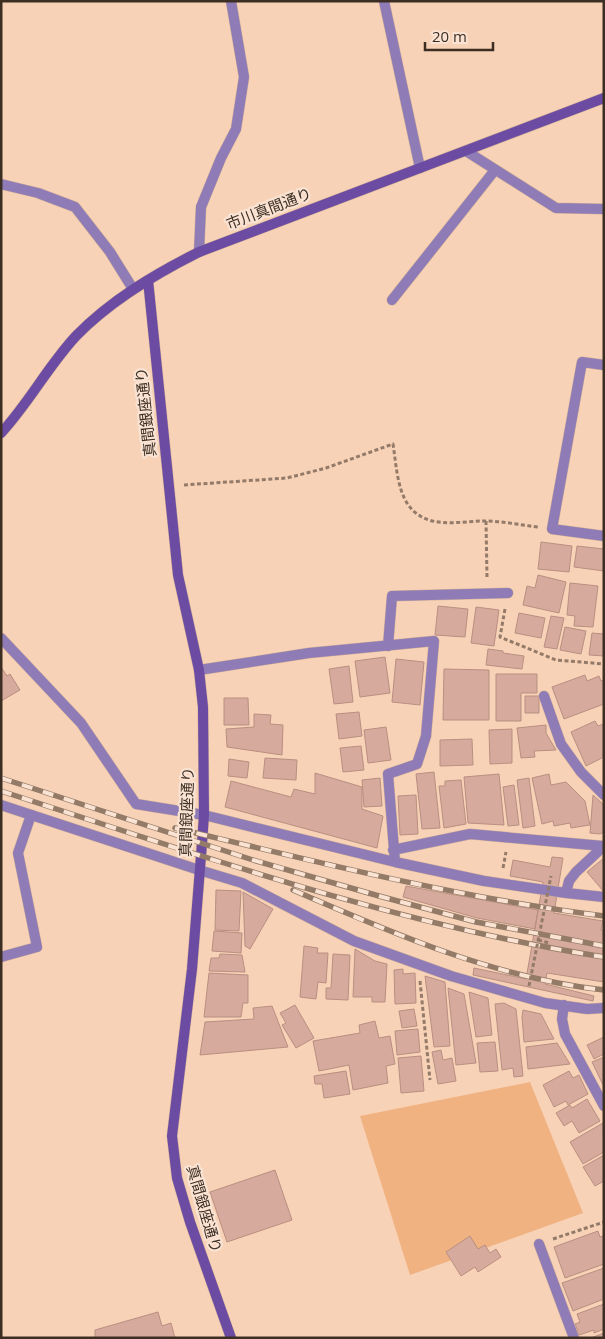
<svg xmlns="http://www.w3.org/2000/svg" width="605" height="1339" viewBox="0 0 605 1339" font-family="'Open Sans','Noto Sans JP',sans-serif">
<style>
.green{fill:#f1b282}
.building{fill:#d6aa9c;stroke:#b98f81}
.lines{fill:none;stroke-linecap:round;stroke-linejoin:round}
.lane-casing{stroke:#d2b199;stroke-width:11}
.street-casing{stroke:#d2b199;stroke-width:11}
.secondary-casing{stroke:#d2b199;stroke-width:11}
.path{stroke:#947b69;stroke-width:3;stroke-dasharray:4 2.5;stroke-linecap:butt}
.lane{stroke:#8f7cb7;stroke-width:10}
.street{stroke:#8f7cb7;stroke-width:10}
.secondary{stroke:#6c4ca2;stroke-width:10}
.rail-casing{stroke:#937b68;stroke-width:5.5}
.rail{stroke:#fae3d3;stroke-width:4;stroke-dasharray:11;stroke-linecap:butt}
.path-bridge{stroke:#947b69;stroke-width:3;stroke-dasharray:4 2.5;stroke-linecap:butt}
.labels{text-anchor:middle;stroke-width:4.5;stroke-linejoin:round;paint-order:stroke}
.street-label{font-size:15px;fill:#3c2e23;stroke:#fae3d3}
</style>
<rect width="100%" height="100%" fill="#f7d2b7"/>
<path class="green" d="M530 1082 583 1213 410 1275 360 1116Z"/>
<path class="building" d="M541 542 572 546 569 572 538 569Z
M577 546 604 549V571L574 567Z
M538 575 566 582 559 613 523 605 527 586 535 588Z
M570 583 598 586 593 627 574 626 575 616 567 615Z
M438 606 468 609 465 637 435 635Z
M476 607 499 610 494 646 471 643Z
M519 613 545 618 541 638 515 633Z
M551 616 564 618 557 649 544 647Z
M565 627 586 631 581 654 560 650Z
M592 633 604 634V656L589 655Z
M488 649 503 651V653L524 656 522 669 486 665Z
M385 657 390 693 360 697 355 661Z
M396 659 424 662 420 705 392 702Z
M349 666 353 702 334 704 329 669Z
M1 667 7 676 10 674 20 690 1 701Z
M444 669 489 670V720H443Z
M496 674H537V693H521V721H496Z
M585 675 587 681 599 676 601 681 604 680V704L564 719 552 687Z
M525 696H539V713H525Z
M224 698H248L249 725H224Z
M359 712 362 736 339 739 336 714Z
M254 714 271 715 270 724 283 725 282 755 227 747 226 729 254 727Z
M595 721 598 726 604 724V757L586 766 571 732Z
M546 725V733L556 750 534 751 535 757 521 758 517 728Z
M386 727 391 760 368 763 364 730Z
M512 729V763L490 764 489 730Z
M472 739 473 765 440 766V740Z
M361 746 364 770 343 772 340 748Z
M265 758 297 760 296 780 263 778Z
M229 759 249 762 247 778 228 776Z
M434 772 440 828 422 829 416 774Z
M315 773 362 787V809L383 816 377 848 225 807 231 781 291 797 294 789 315 794Z
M499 774 504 825 468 823 464 777Z
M549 774 551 785 566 782 585 801 590 825 571 828 570 823 554 826 553 821 542 824 532 778Z
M380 778 382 806 364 807 362 780Z
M529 778 535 826 523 828 517 780Z
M461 780 466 824 444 828 439 786H445V781Z
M514 785 519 825 508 826 503 787Z
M416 795 418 834 400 835 398 796Z
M593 795 604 805V832L600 834 590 833Z
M552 857 563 858 554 913 603 921 601 930H604V982L547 973 545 984 594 996 593 1001 473 975 474 968 526 979 543 882 510 876 513 860 550 867Z
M604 858V892L587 872Z
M406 886 538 910 535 929 477 918 403 897Z
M216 890 241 891 239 931 215 930Z
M243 892 273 909 250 949 245 946Z
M214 931 242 933 241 953 212 951Z
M304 946 318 948 317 953H328L326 983 318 982 316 999 300 997Z
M355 949 375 961 387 964 385 1002H372V997H353Z
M220 954 242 955 245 972 209 971 211 958H219Z
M333 954 350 955 348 1000 326 999V988H331Z
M403 969V974L415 973 416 1003 395 1004 394 970Z
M209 973 248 975V1003H243L241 1017H204Z
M425 976 445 982 450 1046 434 1047Z
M448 988 464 994 476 1063 456 1065Z
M469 992 488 998 492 1035 476 1037Z
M504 1003 516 1009 523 1076 514 1077 513 1068 502 1070 495 1004Z
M295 1005 314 1038 296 1048 282 1025 286 1023 280 1013Z
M272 1006 288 1047 200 1055 205 1022 254 1019 253 1008Z
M414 1009 417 1026 402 1028 399 1011Z
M523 1010 541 1014 554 1039 524 1042 522 1017Z
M375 1021 379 1038 390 1036 395 1064 386 1066 388 1083 353 1090 349 1065 319 1071 313 1041 360 1033 359 1025Z
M418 1029 420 1052 397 1055 395 1031Z
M604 1037V1054L594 1059 587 1045Z
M495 1042 498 1071 480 1072 477 1043Z
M557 1043 570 1064 528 1069 526 1047Z
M441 1050 443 1060 452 1058 456 1081 438 1084 432 1052Z
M421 1056 424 1091 401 1093 398 1058Z
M604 1057V1087L592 1062Z
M346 1071 350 1094 324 1098 322 1084H315L314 1076Z
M569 1071 573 1078 579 1075 588 1094 568 1105 566 1101 554 1107 543 1085Z
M587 1099 600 1121 579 1133 572 1121 564 1126 556 1113 570 1105 572 1108Z
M603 1123 604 1152 583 1164 570 1142Z
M604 1155V1181L595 1186 583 1167Z
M275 1170 292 1220 227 1242 210 1192Z
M598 1231 600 1237 603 1236 604 1238V1264L565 1278 554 1247Z
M470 1236 478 1249 485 1245 490 1253 496 1249 501 1257 478 1272 475 1267 461 1276 446 1252Z
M604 1268V1299L573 1311 562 1283Z
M604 1304V1329L594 1333V1330L579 1335 575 1324 580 1322 577 1314Z
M158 1312 162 1326 171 1323 175 1338H95V1330Z
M604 1333V1338H591Z"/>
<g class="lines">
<g class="lane-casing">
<path id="lane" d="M384 1 420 168
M199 252 201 207 221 158 236 129 244 77 231 1
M392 300 495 170
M604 365 582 362 552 529 604 536
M388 646 392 596 508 593
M544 696 561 744 581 772 604 795
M1 957 37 947 18 853 31 815
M539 1244 574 1338"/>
</g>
<g class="street-casing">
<path id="street" d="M466 151 556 208 604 209
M1 184 38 193 75 207 110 252 133 289
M1 638 81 723 136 804 204 815 395 862 484 881 566 893 604 897
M199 670 309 653 434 641 426 736 417 764 388 774 395 862
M1 805 199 870 242 883 354 941 451 976 545 1003 587 1009 604 1008
M393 850 470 834 603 846
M566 893 569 881 576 872 604 846
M564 1005 562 1019 565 1034 604 1106"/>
</g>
<g class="secondary-casing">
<path id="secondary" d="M148 280 178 575 199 670 203 707 204 815 202 843 192 969 172 1136 177 1178 190 1222 231 1338
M1 433C29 403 48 366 76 336 111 300 155 274 199 252L604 98"/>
</g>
<path class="path" d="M184 485 287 478 326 468 393 444C396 463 397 487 407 503 425 531 458 521 485 521 502 521 520 525 538 527
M486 521 487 578
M505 609 500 637 556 660 604 664
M503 868 506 852
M538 940 549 943
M420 981 430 1080
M553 1239 604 1222"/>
<use href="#lane" class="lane"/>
<use href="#street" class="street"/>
<use href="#secondary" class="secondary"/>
<g class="rail-casing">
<path id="rail" d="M1 778 253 860 379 896 476 922 604 946
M1 791C199 855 397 925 604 957
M175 828C317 862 459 898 604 916
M293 890C392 933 495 978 604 990"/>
</g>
<use href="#rail" class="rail"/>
<path class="path-bridge" d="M529 986 551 876"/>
</g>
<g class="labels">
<g class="street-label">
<text transform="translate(269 209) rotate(-21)" y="5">市川真間通り</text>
<text transform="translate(146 412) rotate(-96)" y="5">真間銀座通り</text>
<text transform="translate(187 812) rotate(-88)" y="5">真間銀座通り</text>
<text transform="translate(204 1209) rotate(74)" y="5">真間銀座通り</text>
</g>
</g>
<rect width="605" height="1339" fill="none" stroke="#3c2e23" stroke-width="5"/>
<path d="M425 42v8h68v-8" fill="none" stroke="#3c2e23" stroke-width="2.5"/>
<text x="432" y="42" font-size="15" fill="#3c2e23" stroke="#fae3d3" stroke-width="4" paint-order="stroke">20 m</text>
</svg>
